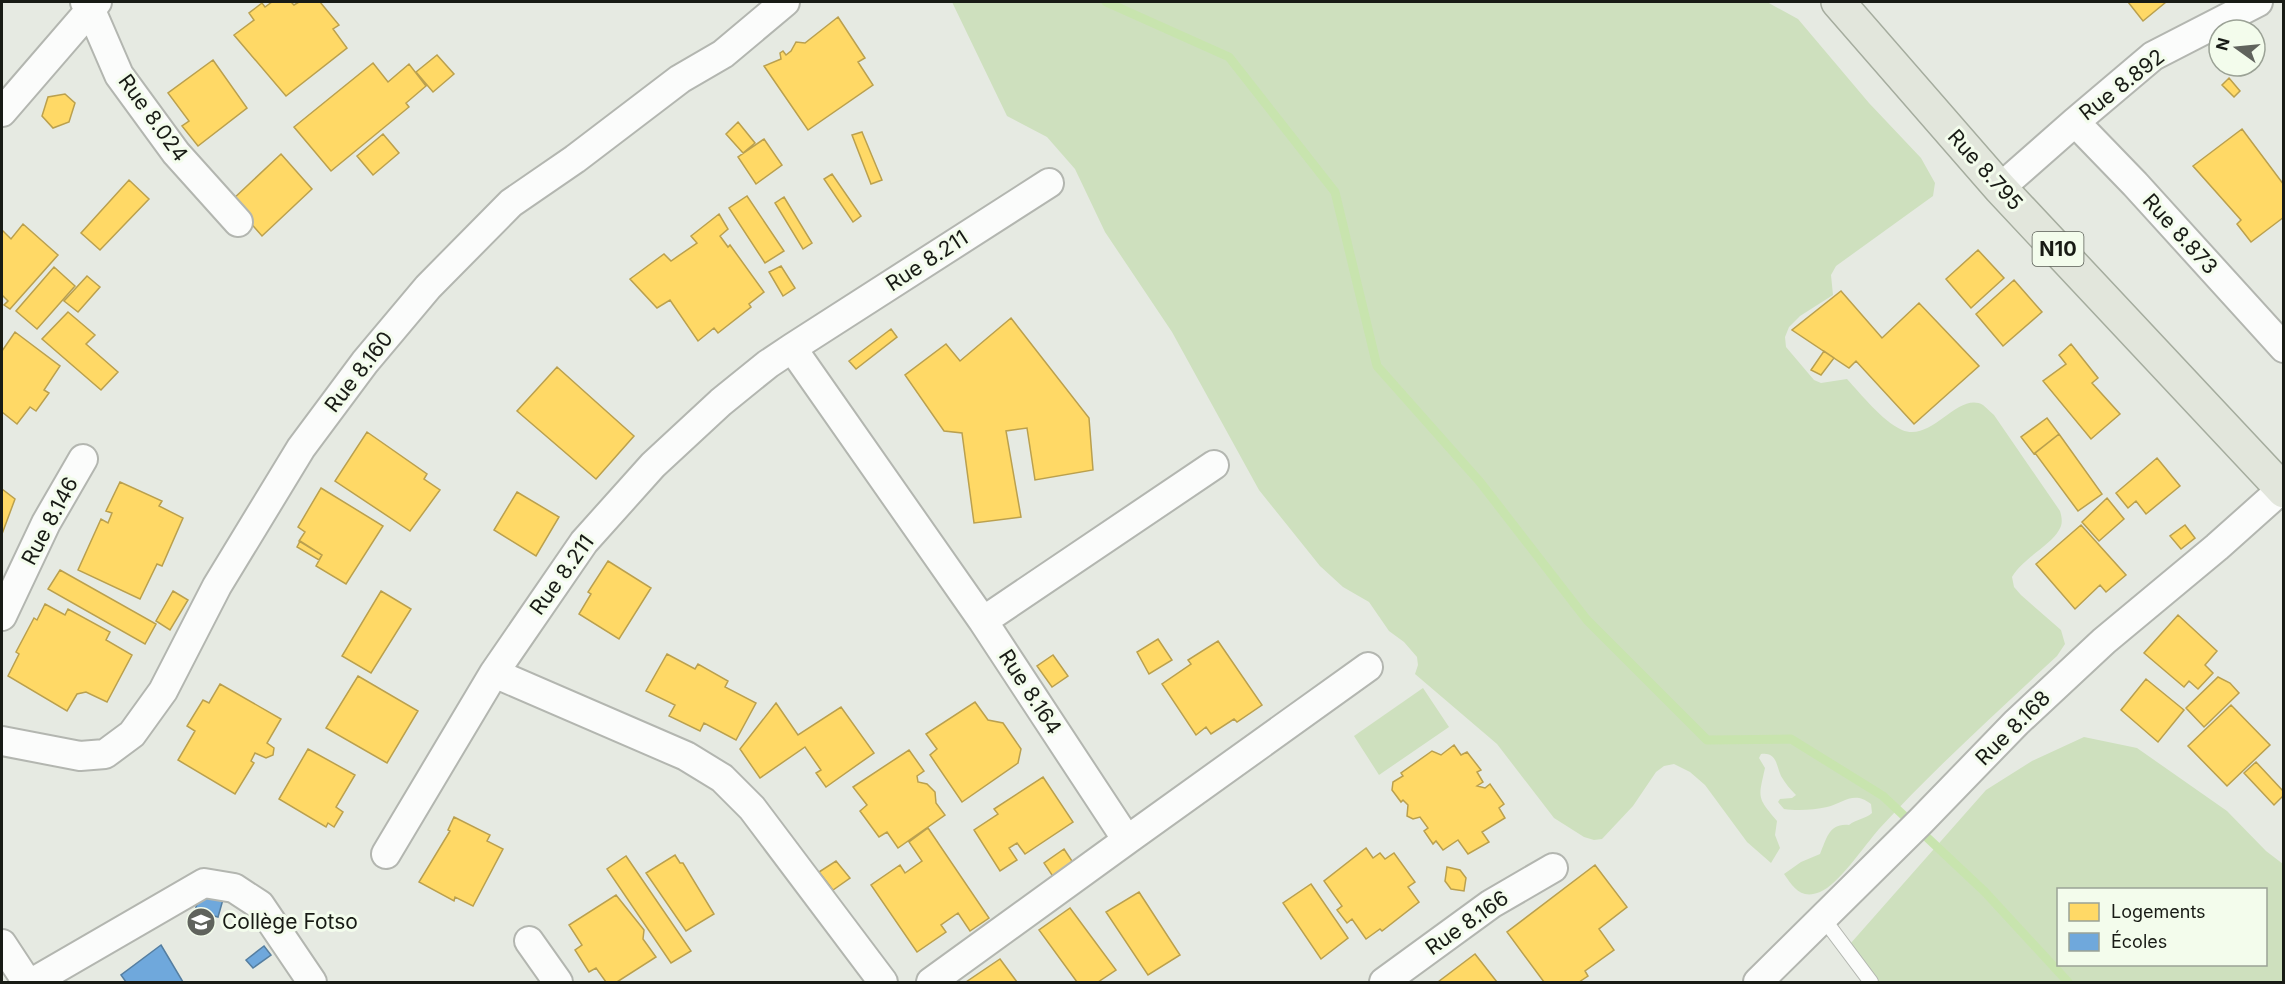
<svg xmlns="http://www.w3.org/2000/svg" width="2285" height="984" viewBox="0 0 2285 984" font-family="Inter,sans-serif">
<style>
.green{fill:#cee0be;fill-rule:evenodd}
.homes{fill:#ffd966;stroke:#baa04e;stroke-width:1.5}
.schools{fill:#6fa8dc;stroke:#557ea0;stroke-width:1.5}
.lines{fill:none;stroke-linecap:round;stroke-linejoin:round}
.stream{stroke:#c8e4ae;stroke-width:9}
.service-casing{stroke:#b3b6b0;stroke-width:16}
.minor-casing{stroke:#b3b6b0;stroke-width:32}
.trunk-casing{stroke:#a5ac9e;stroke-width:36}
.service{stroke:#fbfcfb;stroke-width:14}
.minor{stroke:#fbfcfb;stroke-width:28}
.trunk{stroke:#e2e6dc;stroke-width:33}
.labels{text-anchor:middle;stroke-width:6;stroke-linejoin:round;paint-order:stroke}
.shield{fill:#f3fcec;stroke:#5a5e56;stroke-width:1.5}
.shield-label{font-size:20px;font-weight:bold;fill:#181b15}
.street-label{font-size:21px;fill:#181b15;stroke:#f3fcec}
.poi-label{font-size:21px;fill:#181b15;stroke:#f3fcec;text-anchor:start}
</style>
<rect width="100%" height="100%" fill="#e6eae2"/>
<path class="green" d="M952 2H1767L1798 19 1869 103 1921 158 1935 183 1933 196 1836 266 1831 275 1833 295 1800 316 1789 327 1785 337 1786 347 1814 380 1821 383 1847 379C1861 394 1882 421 1902 430 1932 443 1958 391 1983 405 1987 408 1990 412 1994 415L2060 511C2062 518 2063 524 2059 530 2050 546 2023 558 2012 577L2014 587 2021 595 2061 630 2065 644 2057 656C1997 712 1935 768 1879 829 1865 845 1838 885 1820 892 1801 900 1793 887 1784 874L1801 862 1820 854C1827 838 1829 823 1849 825 1856 819 1866 819 1872 813L1871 804C1854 790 1843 803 1827 807 1814 810 1797 811 1784 809L1778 802 1780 799 1792 798 1796 795C1790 789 1785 783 1781 776 1776 765 1777 752 1761 754L1759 758 1765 768C1758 799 1757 797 1777 821L1775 835 1780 848 1771 863 1747 842 1705 785 1690 772 1674 764 1664 766 1656 772 1633 806 1602 839 1594 840 1584 837 1554 818 1497 744 1415 674 1418 665 1417 657 1404 642 1389 631 1369 602 1343 587 1320 566 1259 490 1172 332 1105 232 1075 169 1047 137 1007 116Z
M1423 688 1449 727 1379 775 1354 736Z
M2084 737 2137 748 2227 811 2266 851 2283 864V982H1868L1843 952 1986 790 2032 761ZM2058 890H2266V964H2058Z"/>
<path class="homes" d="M272 2H291L294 5 299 2H320L339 25 333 29 347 48 286 96 234 35 254 20 249 13 262 3 265 7Z
M2128 2H2166L2143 21Z
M838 17 865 58 858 62 873 85 808 130 764 66 781 59 780 53 783 51 786 55 791 51 796 42 805 43Z
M437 55 454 74 433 92 416 72Z
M213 60 247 108 198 146 182 126 189 121 168 93Z
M373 63 388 82 409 64 426 86 406 103 409 107 331 171 294 127Z
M2229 78 2240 91 2234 97 2222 85Z
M65 94 75 103 69 122 53 128 42 116 48 97Z
M738 122 755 143 743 153 726 134Z
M2242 129 2284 185V217L2251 242 2237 224 2241 220 2193 166Z
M862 132 882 180 871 184 852 135Z
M383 134 399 153 373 175 357 156Z
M764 139 782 165 756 184 738 157Z
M281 154 312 189 262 236 231 201Z
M832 174 861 216 853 222 824 179Z
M129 180 149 199 100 250 81 233Z
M747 196 784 251 765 263 729 208Z
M784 197 812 243 803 249 775 203Z
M719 214 728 229 720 236 728 247 730 245 764 292 749 304 751 307 718 333 714 328 698 341 670 300 657 308 630 279 664 254 671 261 697 243 691 236Z
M23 224 58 255 10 309 4 305 8 301 2 295V230L11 239Z
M1978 250 2004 278 1971 308 1946 279Z
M781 266 795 288 783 296 769 272Z
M54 267 75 286 37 329 16 311Z
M87 276 100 287 78 312 64 301Z
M2014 280 2042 312 2003 346 1976 314Z
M1841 291 1882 338 1919 303 1979 366 1914 424 1856 361 1849 368 1792 330Z
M68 312 95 335 86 344 118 372 101 390 42 339Z
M1011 318 1089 418 1093 470 1035 480 1027 428 1006 431 1021 517 974 523 962 433 944 431 905 375 946 344 960 361Z
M891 329 897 337 856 369 849 361Z
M15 332 60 366 44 390 49 393 36 411 30 407 17 424 2 412V351Z
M2071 344 2098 378 2092 383 2120 414 2091 439 2043 381 2066 364 2059 355Z
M1824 351 1834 358 1821 375 1811 370Z
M557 367 634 436 596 479 517 411Z
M2047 418 2059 434 2034 454 2021 437Z
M367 432 427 474 424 479 440 490 410 531 335 481Z
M2059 434 2102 494 2078 511 2035 453Z
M2157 458 2180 486 2146 514 2136 501 2128 508 2116 493Z
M120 482 162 501 159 506 183 518 162 566 157 564 140 599 78 570 101 519 108 523 112 513 106 511Z
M321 488 383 526 346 584 316 566 322 555 299 541 305 532 298 527Z
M2 489 15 499 2 534Z
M517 492 559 517 536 556 494 530Z
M2107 498 2124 519 2099 541 2082 522Z
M2081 525 2126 575 2106 592 2100 585 2075 609 2036 564Z
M2185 525 2195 538 2181 549 2170 536Z
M300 541 322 555 319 560 297 547Z
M608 561 651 588 619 639 579 614 591 594 588 592Z
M60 570 156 624 145 644 48 589Z
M173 591 188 600 170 630 156 621Z
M381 591 411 609 371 673 342 656Z
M45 604 65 615 68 609 110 632 106 640 132 655 107 702 86 692 77 694 67 711 8 676 19 654 16 652 34 618 37 620Z
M2178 615 2217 651 2205 665 2213 673 2198 689 2189 681 2184 687 2144 653Z
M1158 639 1172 660 1149 674 1137 652Z
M1218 641 1262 705 1237 722 1234 719 1211 734 1206 727 1196 735 1162 684 1191 664 1188 660Z
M667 654 695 669 698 664 728 681 725 687 756 703 736 740 704 723 700 731 669 716 675 705 646 691Z
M1053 655 1068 676 1052 687 1037 666Z
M358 676 418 711 387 763 326 728Z
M2218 677 2230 683 2239 693 2204 727 2186 708Z
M2146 679 2184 710 2158 742 2121 710Z
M220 684 281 719 267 743 274 748 273 755 266 758 255 753 251 761 254 763 235 794 178 760 195 731 187 726 203 700 209 703Z
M975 702 988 720 1003 723 1021 749 1018 763 962 802 930 755 937 749 926 734Z
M776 703 798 735 841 707 874 753 826 787 816 773 821 770 805 747 760 778 740 749Z
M2231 705 2270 745 2227 786 2188 746Z
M1454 745 1461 755 1467 752 1481 770 1477 772 1483 782 1477 786 1485 788 1490 784 1504 804 1499 808 1505 818 1482 832 1489 842 1468 854 1458 840 1443 850 1436 841 1433 844 1424 831 1428 828 1420 817 1413 819 1407 816 1408 805 1403 800 1401 802 1392 790 1393 782 1403 776 1401 773 1432 751 1441 755Z
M308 749 355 775 336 807 343 812 334 827 328 823 326 827 279 799Z
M909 750 924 771 917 776 918 782 927 784 935 792 936 803 945 815 898 848 887 832 879 837 860 811 867 805 853 787Z
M2256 762 2284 792V795L2274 805 2244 773Z
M1043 777 1073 822 1025 854 1017 843 1009 848 1017 860 1000 871 974 830 998 814 994 809Z
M454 817 490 835 487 841 503 849 473 906 455 897 454 901 419 882 450 831 448 830Z
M928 828 989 918 970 931 958 913 941 925 946 932 917 952 871 885 900 865 905 873 922 861 909 842Z
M1366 848 1373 858 1380 853 1385 859 1394 853 1415 882 1408 887 1419 902 1382 931 1380 929 1366 939 1352 919 1347 923 1337 910 1342 906 1324 881Z
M1064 849 1074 864 1054 878 1044 863Z
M675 855 680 863H683L714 914 686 931 646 873Z
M626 856 691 951 671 963 607 869Z
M836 861 850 878 833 890 819 872Z
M1595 865 1627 907 1599 929 1614 950 1585 971 1588 976 1579 982H1544L1507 932Z
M1447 867 1460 870 1466 878 1464 891 1451 889 1445 881Z
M1311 884 1348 938 1321 959 1283 903Z
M1139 892 1180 955 1148 975 1106 912Z
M616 895 644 930 643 939 656 957 617 982H606L596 968 589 972 575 950 582 945 569 925Z
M1070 908 1116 970 1098 982H1077L1039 930Z
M1475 954 1497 982H1438Z
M1000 959 1017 982H966Z"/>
<path class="schools" d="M201 889 224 896 218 917 195 911Z
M161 945 183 982H126L121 975Z
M264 946 271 955 253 968 246 960Z"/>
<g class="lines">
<path class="stream" d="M1106 2 1229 57 1335 192 1377 366 1480 482 1587 620 1707 740 1791 739 1883 796 1985 892 2068 982"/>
<g class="service-casing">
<path id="service" d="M1823 918 1871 982"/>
</g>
<g class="minor-casing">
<path id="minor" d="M85 2 90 8 119 75 176 153 238 222
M2 112 97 2
M2075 122 2135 184 2284 348
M2000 188 2075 122 2153 56 2258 2
M792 348 983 621 1127 840 931 982
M2 616 46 523 83 459
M983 621 1214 465
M2 741 80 756 105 754 132 734 163 691 217 586 301 448 365 362 428 287 511 203 575 159 680 79 723 54 785 2
M1127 840 1368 667
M386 854 494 673
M529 941 558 982
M2 944 27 982
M33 982 204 883 234 888 260 905 312 982
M883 982 752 808 722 778 686 756 494 673 584 542 653 465 721 402 768 364 792 348 1049 183
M1384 982 1491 904 1553 868
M1758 982 1921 821 2016 723 2104 641 2217 547 2282 489"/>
</g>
<g class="trunk-casing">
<path id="trunk" d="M1838 2 2000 188 2284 491"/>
</g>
<use href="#service" class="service"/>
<use href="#minor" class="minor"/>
<use href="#trunk" class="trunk"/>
</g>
<defs>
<g id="school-disc" transform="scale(1.5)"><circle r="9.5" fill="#60635d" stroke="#f3fcec"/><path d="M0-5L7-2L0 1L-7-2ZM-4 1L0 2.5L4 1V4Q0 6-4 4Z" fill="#fff"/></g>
</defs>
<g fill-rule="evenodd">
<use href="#school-disc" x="201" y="922"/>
</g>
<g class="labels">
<rect class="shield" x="2032.5" y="232" width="51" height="34" rx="4.5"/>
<g class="shield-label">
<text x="2058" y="256">N10</text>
</g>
<g class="street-label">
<text transform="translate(2122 85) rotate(-38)" y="7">Rue 8.892</text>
<text transform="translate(153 118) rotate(54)" y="7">Rue 8.024</text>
<text transform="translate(1985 170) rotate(48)" y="7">Rue 8.795</text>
<text transform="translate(2180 234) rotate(48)" y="7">Rue 8.873</text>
<text transform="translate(927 261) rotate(-33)" y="7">Rue 8.211</text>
<text transform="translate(359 372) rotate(-52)" y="7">Rue 8.160</text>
<text transform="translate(50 521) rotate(-62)" y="7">Rue 8.146</text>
<text transform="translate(562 575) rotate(-54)" y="7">Rue 8.211</text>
<text transform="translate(1030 692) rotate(57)" y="7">Rue 8.164</text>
<text transform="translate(2013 728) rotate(-45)" y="7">Rue 8.168</text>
<text transform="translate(1467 923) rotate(-35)" y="7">Rue 8.166</text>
</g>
<g class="poi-label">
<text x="222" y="929">Collège Fotso</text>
</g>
</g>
<rect width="2285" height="984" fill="none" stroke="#181b15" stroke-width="6"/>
<rect x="2057" y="888" width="210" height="78" fill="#f3fcec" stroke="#9ba296" stroke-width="1.5"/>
<rect x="2069" y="903" width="30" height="18" fill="#ffd966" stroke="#9ba296" stroke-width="1.5"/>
<text x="2111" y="918" font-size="18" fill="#181b15">Logements</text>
<rect x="2069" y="933" width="30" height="18" fill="#6fa8dc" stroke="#9ba296" stroke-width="1.5"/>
<text x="2111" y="948" font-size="18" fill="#181b15">Écoles</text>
<g transform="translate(2237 48) rotate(285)"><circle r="28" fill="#f3fcec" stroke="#9ba296" stroke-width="1.5"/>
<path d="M0-4.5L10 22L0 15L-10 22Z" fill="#60635d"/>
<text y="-9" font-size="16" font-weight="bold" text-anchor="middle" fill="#181b15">N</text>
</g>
</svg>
